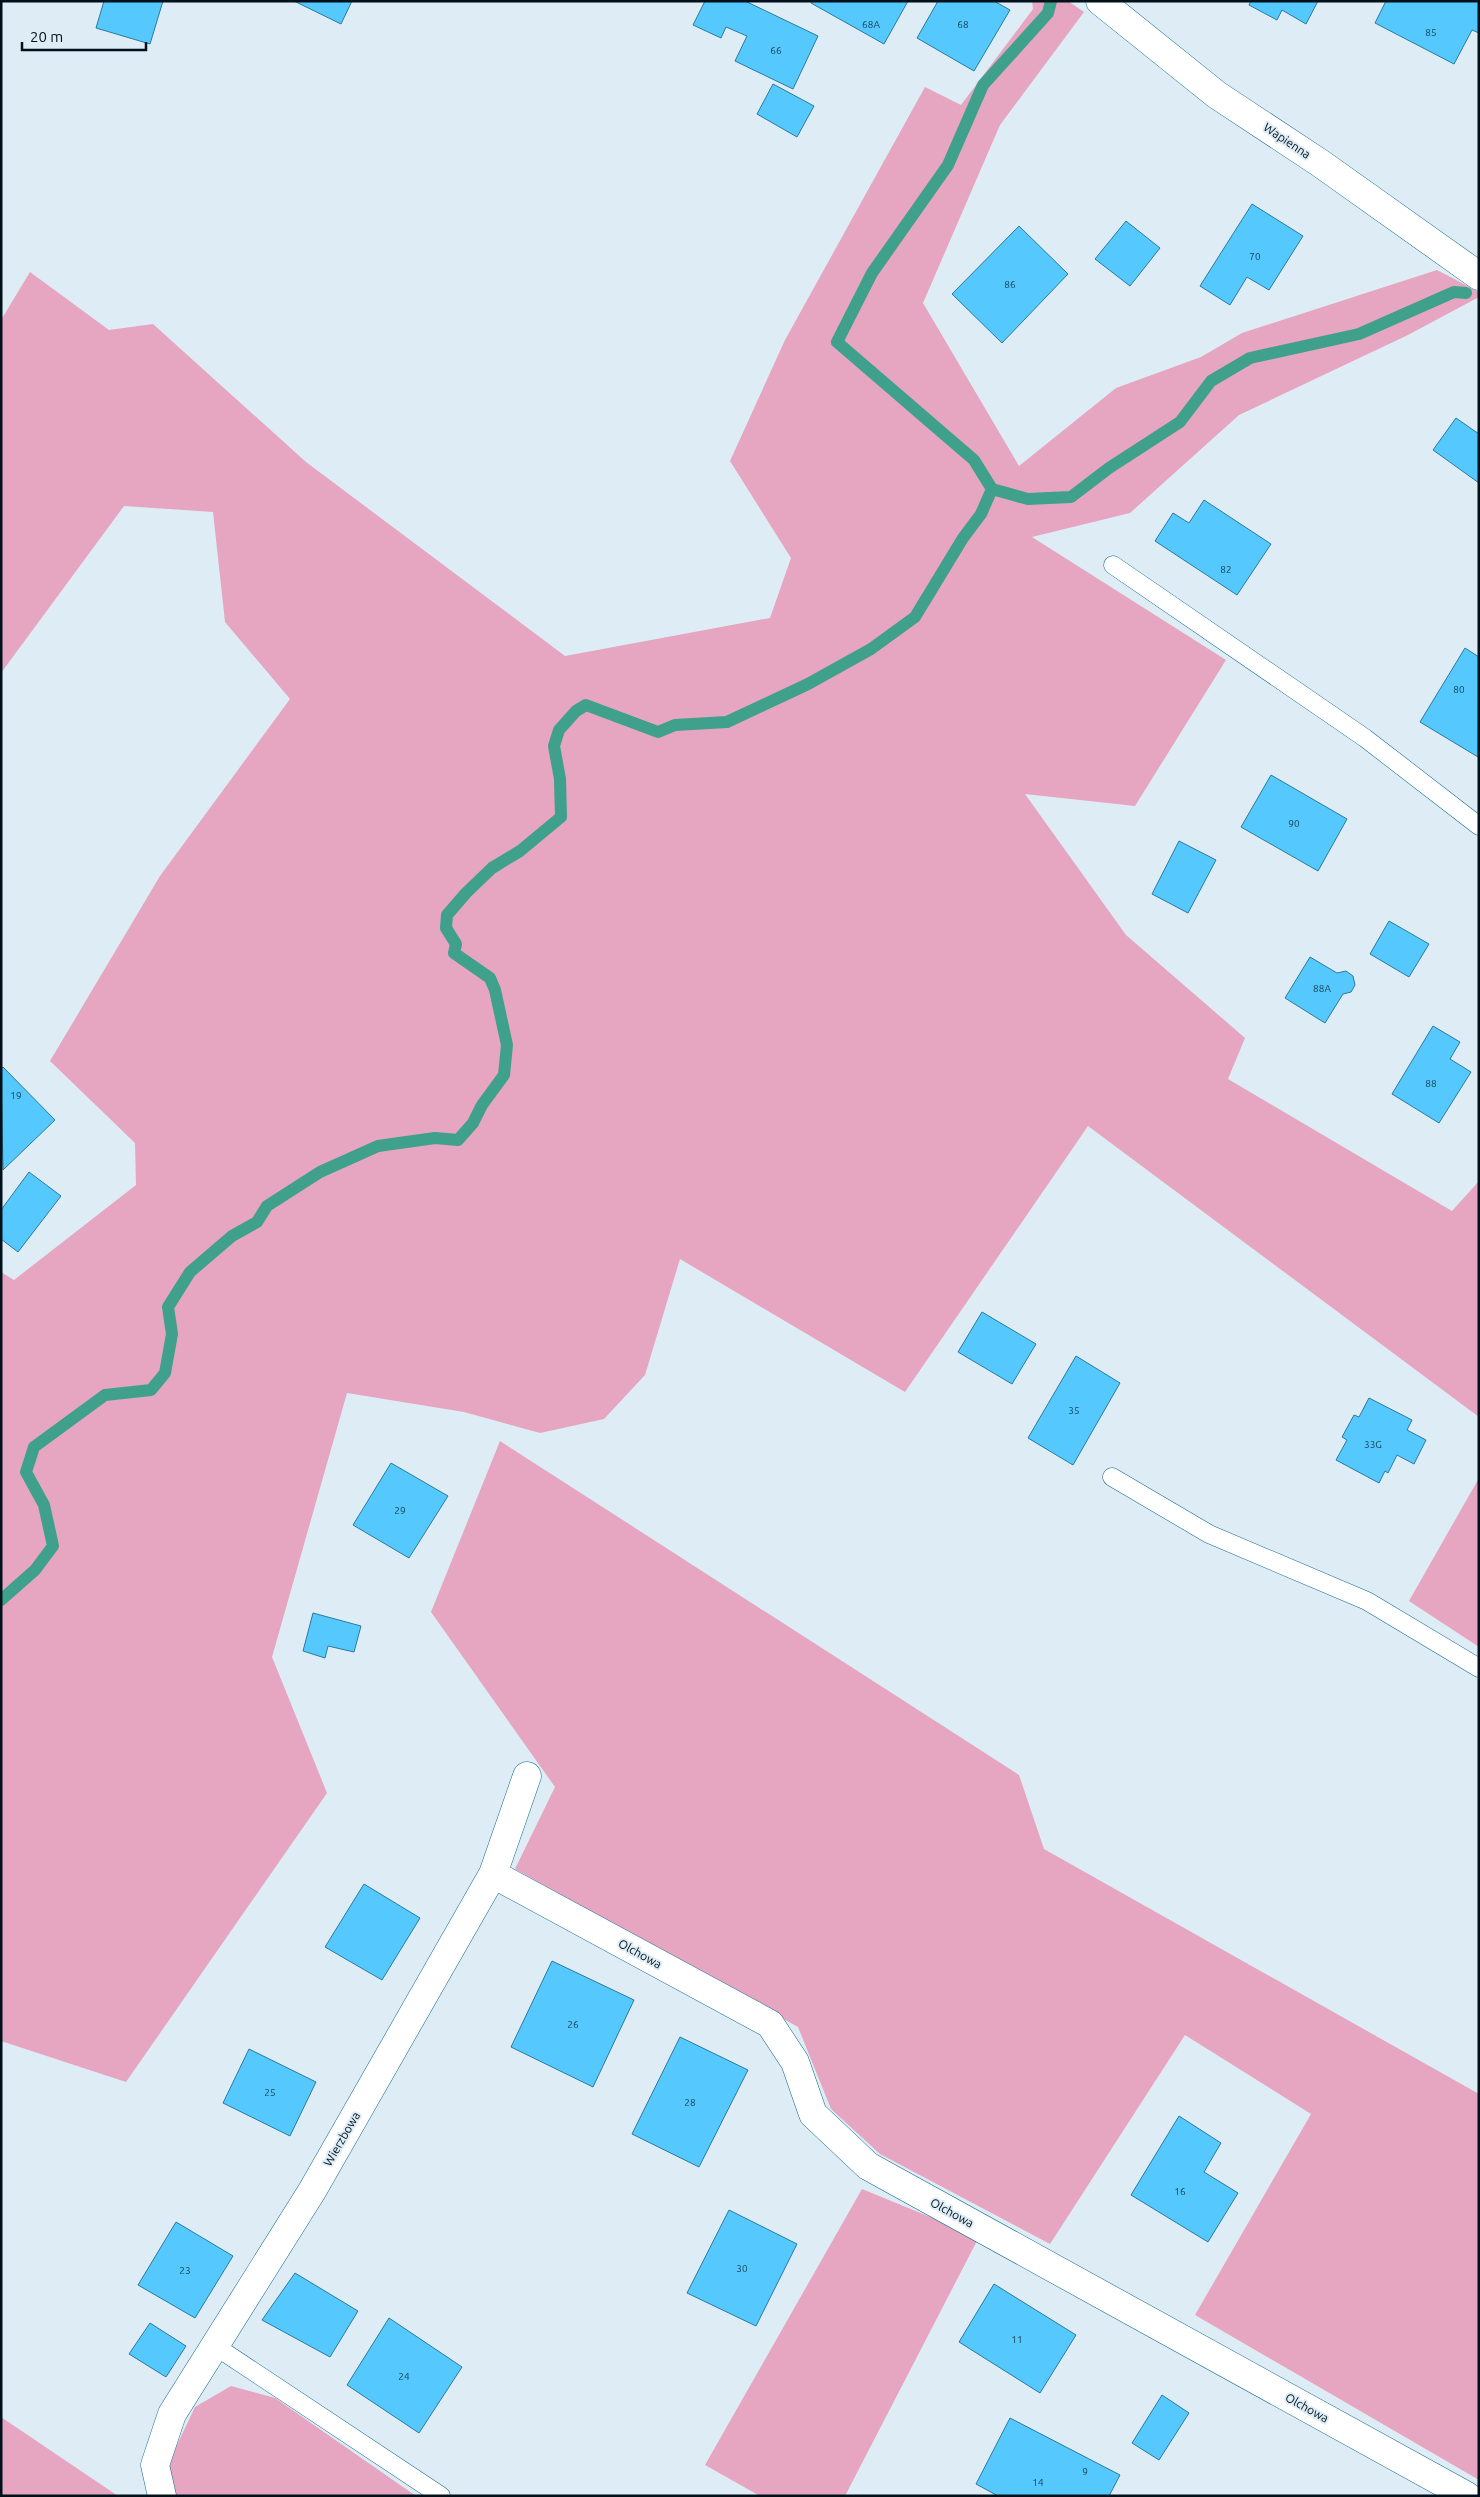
<svg xmlns="http://www.w3.org/2000/svg" width="1480" height="2497" viewBox="0 0 1480 2497" font-family="Ubuntu,sans-serif">
<style>
.green{fill:#e6a5c1}
.lines{fill:none;stroke-linecap:round;stroke-linejoin:round}
.stream{stroke:#3fa08b;stroke-width:12}
.building{fill:#55c9fe;stroke:#2a7a9e}
.service-casing{stroke:#136a8e;stroke-width:19}
.minor-casing{stroke:#136a8e;stroke-width:29}
.service{stroke:#fff;stroke-width:18}
.minor{stroke:#fff;stroke-width:28}
.labels{text-anchor:middle;stroke-width:4;stroke-linejoin:round;paint-order:stroke}
.number-label{font-size:10px;fill:#153f54}
.street-label{font-size:12px;fill:#00111c;stroke:#deedf5}
</style>
<rect width="100%" height="100%" fill="#deedf5"/>
<path class="green" d="M1032 1H1068L1084 12 1000 125 923 303 1019 466 1116 388 1201 357 1242 333 1437 270 1479 292V297L1408 335 1239 415 1130 513 1032 537 1226 660 1135 806 1025 794 1126 935 1245 1038 1228 1079 1452 1211 1479 1181V1417L1088 1126 905 1392 680 1259 645 1375 604 1419 540 1433 464 1412 347 1393 272 1657 327 1793 126 2082 1 2041V1272L14 1280 136 1185 135 1143 50 1061 160 876 290 699 225 622 213 512 124 506 1 673V320L30 272 109 330 153 324 306 462 565 656 770 618 791 558 730 461 785 340 925 87 961 105 1033 9Z
M500 1441 1019 1775 1044 1849 1479 2094V2480L1195 2315 1311 2114 1185 2035 1050 2244 880 2154 831 2109 798 2027 515 1869 555 1787 431 1612Z
M1479 1478V1647L1409 1601Z
M862 2189 979 2237 845 2496H760L705 2465Z
M231 2386 275 2398 416 2496H175L167 2466 195 2407Z
M1 2417 118 2496H1Z"/>
<g class="lines">
<path class="stream" d="M992 489 1028 499 1071 497 1109 468 1180 422 1211 381 1250 358 1359 334 1454 292 1466 293
M1 1600 35 1570 53 1546 44 1505 26 1472 34 1447 105 1395 151 1390 165 1373 172 1334 168 1307 190 1272 232 1236 257 1222 267 1206 320 1172 378 1146 435 1138 458 1140 473 1123 482 1105 504 1075 507 1045 495 990 490 978 454 953 456 944 446 928 447 915 466 893 492 868 520 851 561 817 560 779 554 746 559 730 576 711 586 705 658 732 675 725 727 722 808 684 871 649 915 617 963 538 981 514 992 489 974 460 837 342 872 273 948 165 983 85 1048 13 1051 1"/>
</g>
<path class="building" d="M104 1H163L150 44 96 28Z
M294 1H352L341 24Z
M705 1H745L818 36 793 89 735 61 747 36 726 27 721 38 693 25Z
M811 1H908L884 44 811 3Z
M938 1H994L1010 10 974 71 917 38Z
M1251 1H1318L1306 24 1282 10 1277 20 1249 5Z
M1386 1H1479V33L1472 30 1454 64 1375 23Z
M773 84 814 106 797 137 757 114Z
M1252 204 1303 236 1269 290 1247 277 1230 305 1200 286Z
M1126 221 1160 248 1130 286 1095 259Z
M1019 226 1068 274 1002 343 952 294Z
M1456 418 1479 434V483L1433 450Z
M1204 500 1271 544 1237 595 1155 541 1173 513 1189 523Z
M1465 648 1479 657 1478 757 1420 722Z
M1271 775 1347 819 1318 871 1241 827Z
M1179 841 1216 860 1188 913 1152 894Z
M1389 921 1429 944 1409 977 1370 954Z
M1310 957 1337 973 1346 971 1353 976 1355 985 1351 992 1343 994 1325 1023 1285 998Z
M1433 1026 1460 1042 1450 1059 1471 1072 1439 1123 1392 1094Z
M3 1067 55 1120 3 1170 1 1069Z
M29 1172 61 1196 18 1252 1 1239V1210Z
M982 1312 1036 1344 1012 1384 958 1352Z
M1076 1356 1120 1383 1073 1465 1028 1438Z
M1369 1398 1412 1420 1407 1430 1426 1440 1414 1464 1397 1455 1388 1473 1385 1471 1379 1483 1336 1460 1347 1440 1342 1437 1354 1415 1359 1417Z
M391 1463 448 1496 409 1558 353 1525Z
M313 1613 361 1626 354 1652 328 1646 325 1658 303 1651Z
M364 1884 420 1918 382 1980 325 1947Z
M552 1961 634 2000 593 2087 511 2047Z
M680 2037 748 2070 699 2167 632 2134Z
M249 2049 316 2082 290 2136 223 2103Z
M1179 2116 1221 2143 1204 2172 1238 2193 1208 2242 1131 2195Z
M729 2210 797 2244 756 2326 687 2293Z
M176 2222 233 2256 195 2318 138 2285Z
M295 2273 358 2311 330 2357 262 2320Z
M994 2284 1076 2335 1040 2393 959 2342Z
M389 2318 462 2367 419 2433 347 2385Z
M150 2323 186 2346 166 2377 129 2354Z
M1162 2395 1189 2413 1159 2460 1132 2443Z
M1010 2418 1120 2475 1109 2496H998L976 2484Z"/>
<g class="lines">
<g class="service-casing">
<path id="service" d="M1113 565 1365 738 1479 826
M1112 1477 1209 1534 1367 1601 1479 1668
M215 2346 441 2496"/>
</g>
<g class="minor-casing">
<path id="minor" d="M1100 1 1217 95 1320 163 1479 276
M493 1874 770 2024 795 2062 813 2114 868 2166 1467 2496
M162 2496 155 2465 172 2414 312 2191 493 1874 527 1776"/>
</g>
<use href="#service" class="service"/>
<use href="#minor" class="minor"/>
</g>
<g class="labels">
<g class="number-label">
<text x="871" y="28">68A</text>
<text x="963" y="28">68</text>
<text x="1431" y="36">85</text>
<text x="776" y="54">66</text>
<text x="1255" y="260">70</text>
<text x="1010" y="288">86</text>
<text x="1226" y="573">82</text>
<text x="1459" y="693">80</text>
<text x="1294" y="827">90</text>
<text x="1322" y="992">88A</text>
<text x="1431" y="1087">88</text>
<text x="16" y="1099">19</text>
<text x="1074" y="1414">35</text>
<text x="1373" y="1448">33G</text>
<text x="400" y="1514">29</text>
<text x="573" y="2028">26</text>
<text x="270" y="2096">25</text>
<text x="690" y="2106">28</text>
<text x="1180" y="2195">16</text>
<text x="742" y="2272">30</text>
<text x="185" y="2274">23</text>
<text x="1017" y="2343">11</text>
<text x="404" y="2380">24</text>
<text x="1085" y="2475">9</text>
<text x="1038" y="2486">14</text>
</g>
<g class="street-label">
<text transform="translate(1287 141) rotate(34)" y="4">Wapienna</text>
<text transform="translate(640 1954) rotate(29)" y="4">Olchowa</text>
<text transform="translate(342 2139) rotate(-60)" y="4">Wierzbowa</text>
<text transform="translate(952 2213) rotate(29)" y="4">Olchowa</text>
<text transform="translate(1307 2408) rotate(29)" y="4">Olchowa</text>
</g>
</g>
<rect width="1480" height="2497" fill="none" stroke="#00111c" stroke-width="5"/>
<path d="M22 42v8h124v-8" fill="none" stroke="#00111c" stroke-width="2.5"/>
<text x="30" y="42" font-size="15" fill="#00111c" stroke="#deedf5" stroke-width="4" paint-order="stroke">20 m</text>
</svg>
